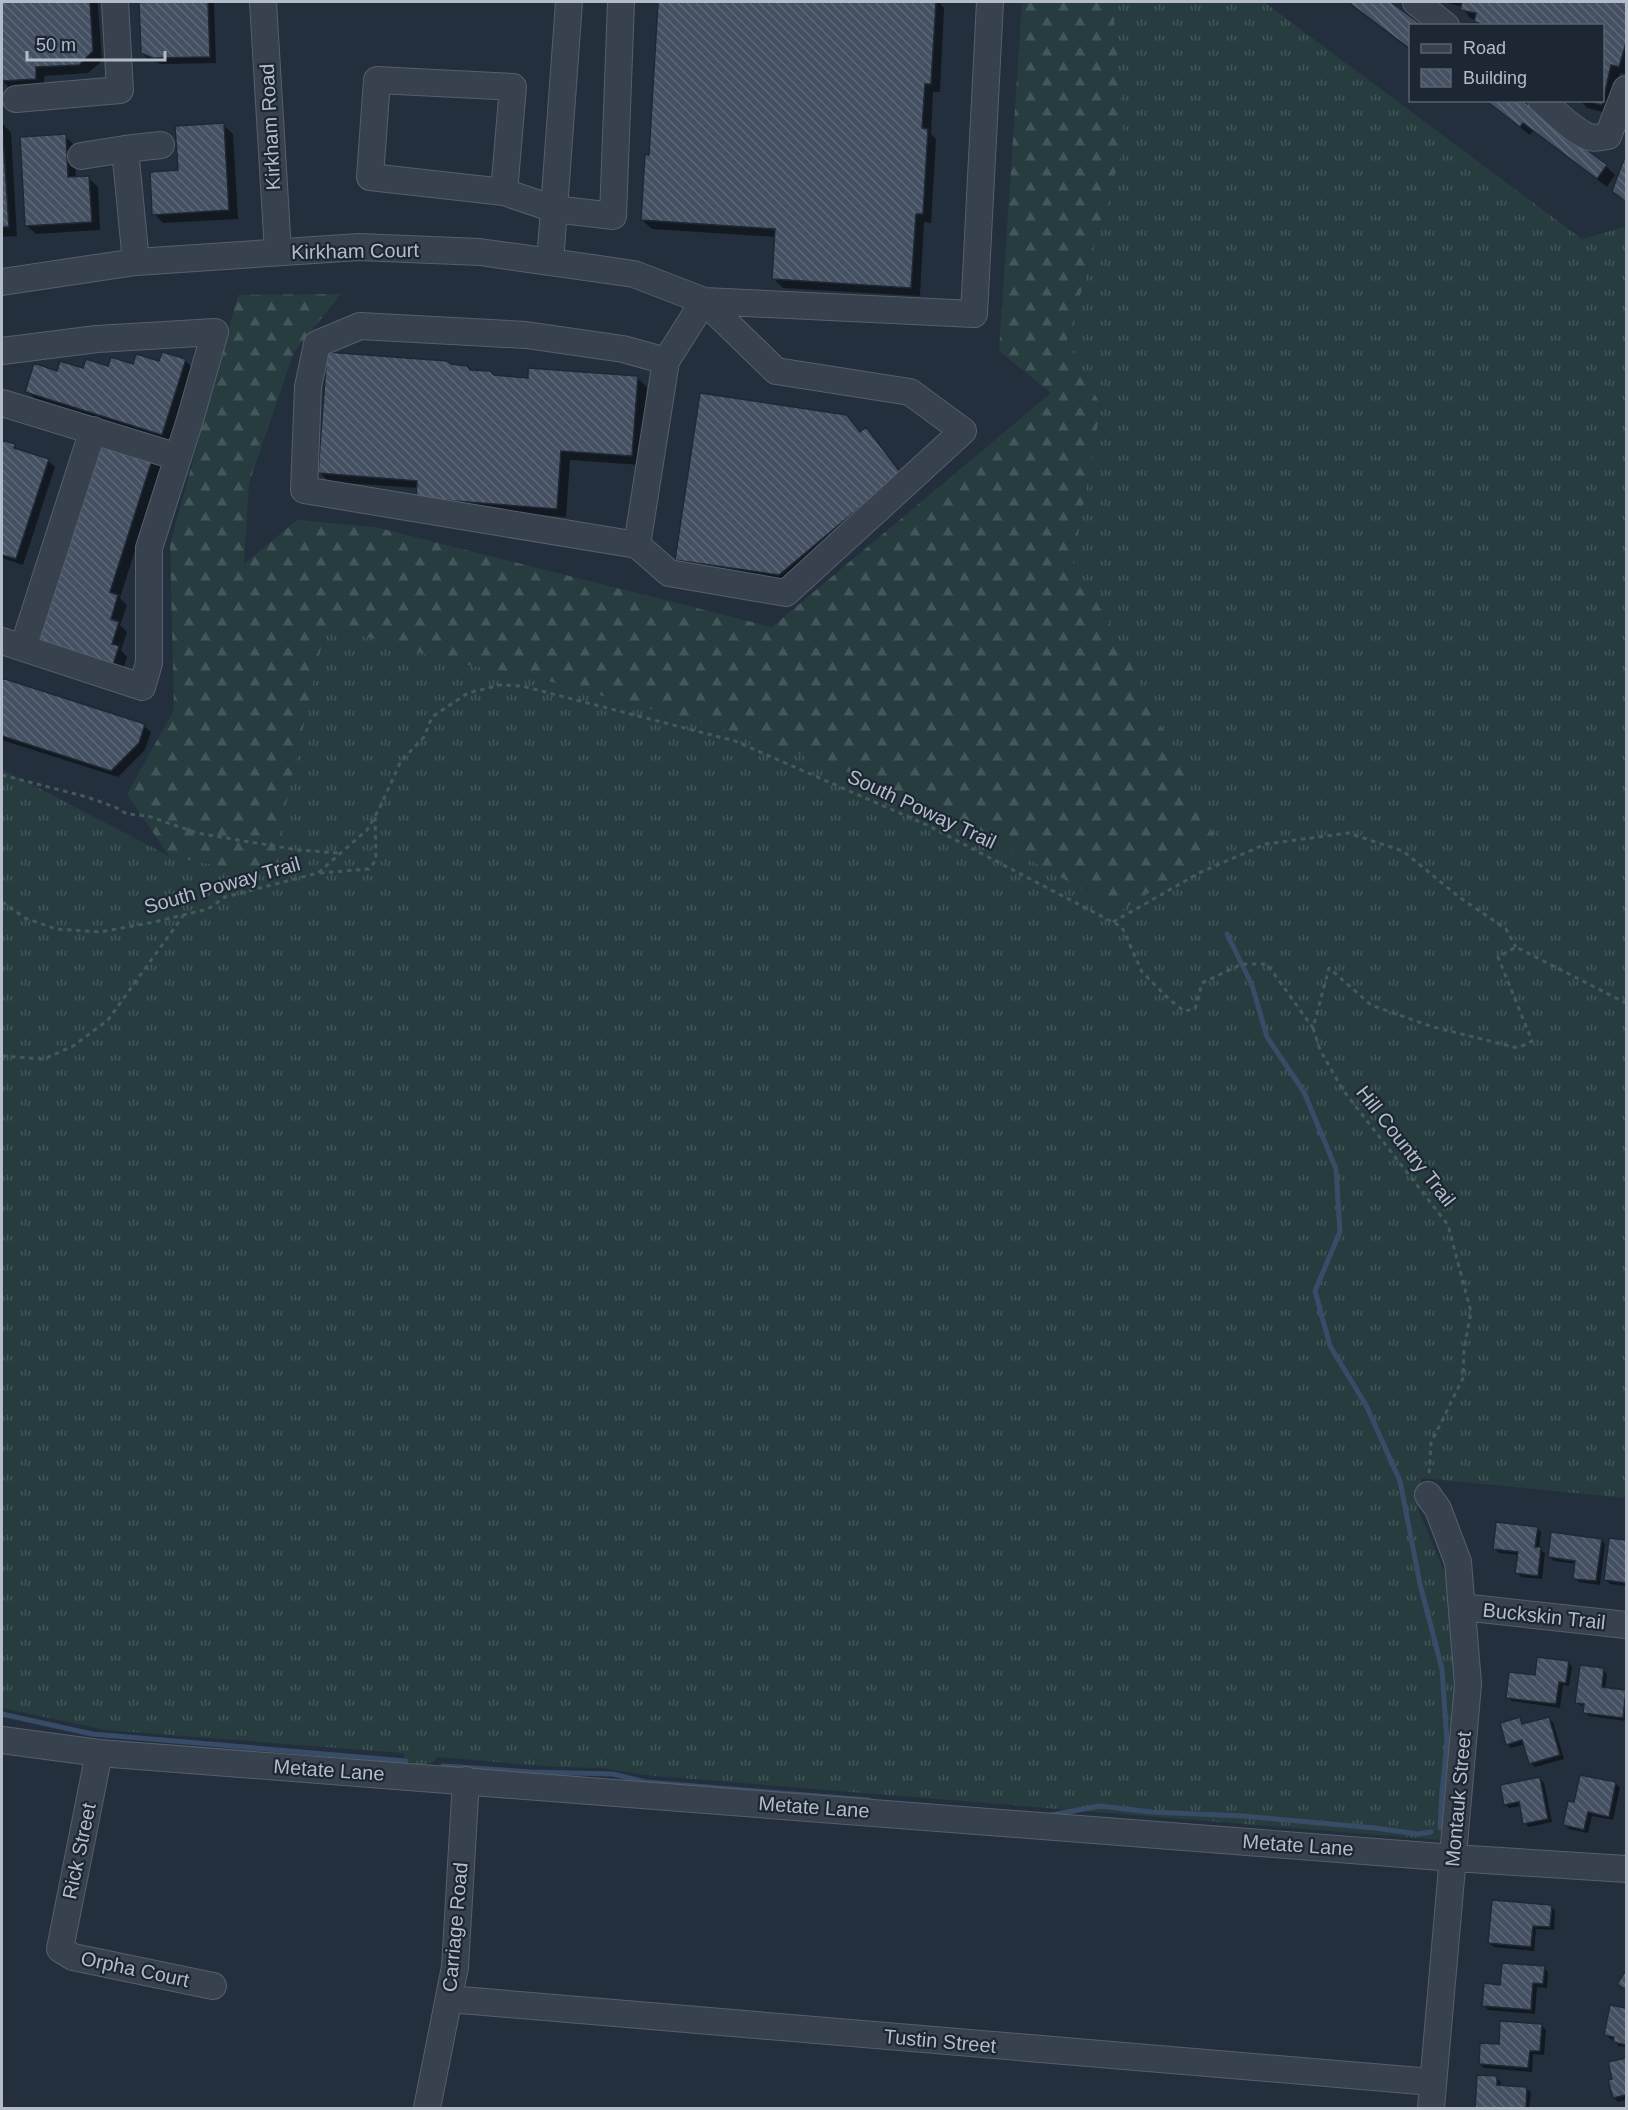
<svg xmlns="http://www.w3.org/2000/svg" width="1628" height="2110" viewBox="0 0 1628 2110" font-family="Helvetica,sans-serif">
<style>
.grass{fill:url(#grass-tufts)}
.forest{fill:url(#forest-firs)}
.shadow{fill:#0007}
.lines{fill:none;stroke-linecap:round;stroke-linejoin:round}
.stream{stroke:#394c67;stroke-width:5}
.building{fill:url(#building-back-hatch);stroke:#1f2835;stroke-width:1.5}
.minor-casing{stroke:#565f6c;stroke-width:28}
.path{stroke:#44595c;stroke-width:3;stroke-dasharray:4.5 4.5;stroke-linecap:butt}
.minor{stroke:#38414e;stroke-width:26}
.labels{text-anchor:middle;stroke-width:4.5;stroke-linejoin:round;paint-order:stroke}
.street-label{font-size:20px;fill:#b4bcc9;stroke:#1d2633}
</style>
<defs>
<pattern id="grass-tufts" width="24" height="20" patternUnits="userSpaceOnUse" patternTransform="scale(1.5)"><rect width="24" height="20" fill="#263c3f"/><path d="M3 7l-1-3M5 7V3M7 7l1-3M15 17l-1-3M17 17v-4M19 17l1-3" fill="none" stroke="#435659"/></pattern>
<pattern id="forest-firs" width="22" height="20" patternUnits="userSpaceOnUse" patternTransform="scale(1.5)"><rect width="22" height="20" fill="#263c3f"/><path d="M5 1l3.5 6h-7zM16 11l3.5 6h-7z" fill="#435659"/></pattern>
<pattern id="building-back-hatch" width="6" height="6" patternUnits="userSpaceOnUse" patternTransform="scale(1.5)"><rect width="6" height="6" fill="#455162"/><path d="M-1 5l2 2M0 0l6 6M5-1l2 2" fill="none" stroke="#5d6877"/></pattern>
</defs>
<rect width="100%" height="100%" fill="#242f3e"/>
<path class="grass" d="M1111 2H1264L1582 239 1624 227 1626 229V1498L1422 1478 1418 1509 1448 1582 1458 1651 1453 1733 1440 1840 644 1775 603 1768 557 1767 437 1757 432 1763 417 1765 406 1761 403 1753 106 1730 2 1708V769L169 856 270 876 325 625 452 662 530 676 730 731 824 762 956 818 1116 634 1073 563 1101 406 1067 341 1124 143Z"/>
<path class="forest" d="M1022 2H1111L1113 6 1124 143 1067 341 1101 406 1073 563 1116 634 1220 848 1120 911 956 818 824 762 730 731 530 676 452 662 326 625 270 876 169 856 127 794 174 710 170 545 238 295 341 294 294 352 249 483 244 564 297 520 375 527 772 627 1051 393 999 351Z"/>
<path class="shadow" d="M2 2H96L98 4 102 61 88 73 44 76 45 87 10 89 2 80Z
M141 2H214L216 63 161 64 149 60 142 53Z
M660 2H939L944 8 940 92H933L931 134 936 139 931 223 924 222 920 296 783 288 774 279 776 237 652 229 642 220 650 156Z
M1347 2H1389L1420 26H1410V50Z
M1445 2H1626V74L1620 73 1611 114 1587 108 1580 100H1602V26H1480L1476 20 1470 18 1462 7Z
M1485 100H1519L1606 166 1615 175 1607 187 1533 131 1530 135Z
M2 123 11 133 17 236 2 237Z
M223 125 233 134 238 219 163 223 154 214 180 171Z
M65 136 74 145 76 179 88 178 98 187 100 230 36 234 26 225Z
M1626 158V203L1614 191Z
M185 360 194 370 171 443 36 400 27 391 58 372Z
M469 371 493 377 529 380 637 378 647 387 641 465 570 460 566 517 426 507 418 488 329 482 320 473Z
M846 417 861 433 866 429 875 438 909 483 788 584 686 568 677 559Z
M103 440 162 465 120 598 127 605 120 625 127 632 121 650 127 657 121 676 47 652Z
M2 441 14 445 20 451 48 460 55 467 23 565 2 558Z
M2 680 144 726 151 732 145 750 118 777 2 740Z
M1537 1528 1541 1532 1539 1549 1545 1553 1542 1579 1521 1577 1517 1573 1519 1555 1499 1553 1495 1549Z
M1610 1539 1626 1541V1586L1610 1584 1606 1580Z
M1601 1540 1605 1544 1600 1585 1579 1582 1575 1578 1577 1564 1554 1561 1549 1557Z
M1568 1662 1572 1667 1569 1686 1563 1685 1560 1708 1512 1701 1507 1697 1536 1677Z
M1603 1670 1607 1674 1605 1689 1626 1692V1721L1589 1716 1585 1712 1586 1707 1581 1706 1577 1702Z
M1548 1718 1553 1722 1564 1759 1535 1767 1531 1763 1525 1744 1511 1748 1507 1744 1519 1719 1524 1725Z
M1540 1779 1544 1783 1552 1822 1529 1827 1525 1823 1521 1806 1509 1808 1505 1804Z
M1616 1784 1620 1788 1613 1820 1592 1816 1588 1833 1569 1829 1565 1825 1575 1804Z
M1551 1906 1555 1911 1554 1930 1536 1929 1534 1951 1494 1947 1489 1943Z
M1544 1968 1548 1972 1547 1988 1537 1987 1535 2014 1488 2010 1484 2005 1502 1987Z
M1611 2007 1626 2010V2047L1618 2046 1615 2040 1610 2039 1606 2035Z
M1542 2026 1546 2030 1544 2055 1533 2054 1532 2072 1484 2068 1480 2064 1500 2046Z
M1626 2059V2100L1618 2102 1614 2098V2080L1610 2063Z
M1478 2076 1496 2077 1501 2082 1500 2086 1526 2088 1531 2092 1529 2108H1476Z"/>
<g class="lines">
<path class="stream" d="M1227 934 1252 985 1267 1037 1304 1092 1336 1169 1340 1232 1315 1291 1330 1346 1366 1405 1400 1481 1420 1584 1442 1669 1447 1742 1442 1792 1440 1828
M2 1714 92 1734 406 1761
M443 1766 531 1772 613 1774 645 1782 869 1800
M1051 1815 1100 1806 1151 1812 1243 1816 1375 1828 1418 1834 1431 1832"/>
</g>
<path class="building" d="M2 2H90L93 51 79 65 36 67V79L2 81Z
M139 2H208L210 57 153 58 141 53Z
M658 2H936L931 84H925L922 128 928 129 923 214H916L911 288 772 279 775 229 641 220 645 154 649 155Z
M1348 2H1391L1423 26H1410V49Z
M1462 2H1626V43L1619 67 1611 65 1602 105 1582 100H1602V26H1489L1474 22 1476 13 1460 10Z
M1485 100H1522L1607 165 1597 179 1523 123 1520 127Z
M2 122 9 227H2Z
M224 123 229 210 152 215 150 172 178 170 175 126Z
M66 134 68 177 89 176 92 222 25 226 20 137Z
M1626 154V202L1612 191Z
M162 352 186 359 162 435 25 392 34 363 57 371 60 361 83 368 86 359 108 366 111 357 133 364 136 354 159 361Z
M327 352 447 361 451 364 467 366 470 370 490 371 494 375 528 378V368L638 376 632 456 561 451 557 509 416 498 417 481 318 473Z
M700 393 847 415 860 432 866 427 901 473 779 575 675 560Z
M102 438 154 454 110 592 118 595 111 619 119 622 112 644 119 646 112 668 36 644Z
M2 440 15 444 14 448 49 459 16 559 2 555Z
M2 678 145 724 139 743 111 771 2 736Z
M1496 1522 1538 1527 1535 1547H1541L1538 1576 1515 1573 1518 1552 1493 1549Z
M1551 1532 1602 1539 1596 1581 1573 1579 1575 1561 1548 1557Z
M1609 1538 1626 1540V1583L1604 1580Z
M1537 1657 1569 1661 1566 1683 1559 1682 1556 1704 1506 1698 1509 1672 1535 1675Z
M1580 1665 1604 1668 1602 1687 1626 1690 1623 1718 1583 1713 1584 1704 1575 1703Z
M1520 1717 1522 1724 1549 1717 1560 1755 1529 1764 1522 1740 1506 1745 1500 1723Z
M1580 1775 1616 1782 1609 1817 1588 1812 1584 1830 1563 1825 1568 1801 1574 1802Z
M1540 1777 1548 1819 1523 1824 1519 1802 1504 1805 1500 1785Z
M1492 1900 1552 1905 1550 1927 1533 1926 1531 1947 1488 1943Z
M1502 1963 1545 1966 1543 1984 1533 1983 1531 2010 1482 2006 1484 1983 1500 1985Z
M1626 1970V1990L1617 1984Z
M1610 2005 1626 2008V2045L1613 2042 1614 2037 1604 2035Z
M1500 2021 1542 2024 1540 2051H1530L1528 2068 1479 2064 1480 2043 1499 2044Z
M1626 2058V2095L1613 2098 1608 2080 1612 2079 1608 2062Z
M1477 2075 1497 2076V2085L1527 2087 1526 2108H1475Z"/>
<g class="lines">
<g class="minor-casing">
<path id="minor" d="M263 2 278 252
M569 2 554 209 613 216 621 2
M1416 2 1446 26
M16 99 120 90 115 2
M1541 100C1555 112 1572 130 1589 137 1595 139 1602 137 1608 136L1626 89
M125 149 161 145
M81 156 125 149 136 262
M504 192 513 87 377 80 370 177 504 192 554 209 550 262
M2 282 136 262 359 247 480 252 634 274 704 301 974 314 990 2
M2 351 97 339 215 332 189 423 149 548V663L142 687 2 641
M666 361 623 349 526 335 360 326 317 344 308 387 304 490 637 545 666 361 704 301
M2 403 178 457
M637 545 669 573 786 593 963 431 910 392 776 371 704 301
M23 648 93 430
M1428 1495 1438 1509 1458 1562 1468 1684 1431 2108
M1462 1607 1626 1625
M2 1740 99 1753 1454 1858 1626 1869
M99 1753 60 1949 73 1957 213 1986
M449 1999 1432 2082
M427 2108 455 1967 466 1780"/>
</g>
<path class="path" d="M2 775 87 797 115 807 127 814 148 816 197 833 298 850 339 853
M320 873 369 869 376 860 375 814
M2 902 25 918 56 929 100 932 154 922 208 909 225 897 318 873 367 830 379 809 401 761 424 737 432 717 468 693 500 685 522 686 735 741 927 825 1122 927 1142 972 1170 1000 1184 1011 1195 1009 1202 983 1242 964H1267L1313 1028 1329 968 1371 1005 1433 1027 1518 1048 1532 1041 1498 957 1516 947 1626 1003
M1113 922 1201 872 1266 844 1348 833 1403 851 1459 897 1506 929 1516 947
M1313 1028 1320 1050 1343 1090 1448 1225 1471 1312 1464 1349 1463 1378 1431 1443 1429 1476
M2 1056 44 1059 73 1046 108 1020 183 916"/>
<use href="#minor" class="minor"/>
</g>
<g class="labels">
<g class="street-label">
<text transform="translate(270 127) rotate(-93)" y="7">Kirkham Road</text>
<text transform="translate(355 251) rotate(-1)" y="7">Kirkham Court</text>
<text transform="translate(922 809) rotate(25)" y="7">South Poway Trail</text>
<text transform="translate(222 885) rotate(-16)" y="7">South Poway Trail</text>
<text transform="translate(1406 1146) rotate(52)" y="7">Hill Country Trail</text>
<text transform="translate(1544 1616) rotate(6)" y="7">Buckskin Trail</text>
<text transform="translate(329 1770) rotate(4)" y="7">Metate Lane</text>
<text transform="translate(1458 1799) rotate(-85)" y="7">Montauk Street</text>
<text transform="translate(814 1807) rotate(4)" y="7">Metate Lane</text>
<text transform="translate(1298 1845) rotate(4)" y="7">Metate Lane</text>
<text transform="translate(79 1851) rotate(-78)" y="7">Rick Street</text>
<text transform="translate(455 1927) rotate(-85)" y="7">Carriage Road</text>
<text transform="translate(135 1969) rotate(12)" y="7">Orpha Court</text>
<text transform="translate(940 2041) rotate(5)" y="7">Tustin Street</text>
</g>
</g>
<rect width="1628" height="2110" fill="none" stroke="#b4bcc9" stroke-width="6"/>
<rect x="1409" y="24" width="195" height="78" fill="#1d2633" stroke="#59626f" stroke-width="1.5"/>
<rect x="1421" y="44" width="30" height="9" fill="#38414e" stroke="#59626f" stroke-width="1.5"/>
<text x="1463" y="54" font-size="18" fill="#b4bcc9">Road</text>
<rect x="1421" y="69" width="30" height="18" fill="url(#building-back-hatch)" stroke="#59626f" stroke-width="1.5"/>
<text x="1463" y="84" font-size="18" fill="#b4bcc9">Building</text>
<path d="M27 51v9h138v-9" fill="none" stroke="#b4bcc9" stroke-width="3"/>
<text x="36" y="51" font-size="18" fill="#b4bcc9" stroke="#1d2633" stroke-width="4.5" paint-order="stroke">50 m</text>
</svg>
